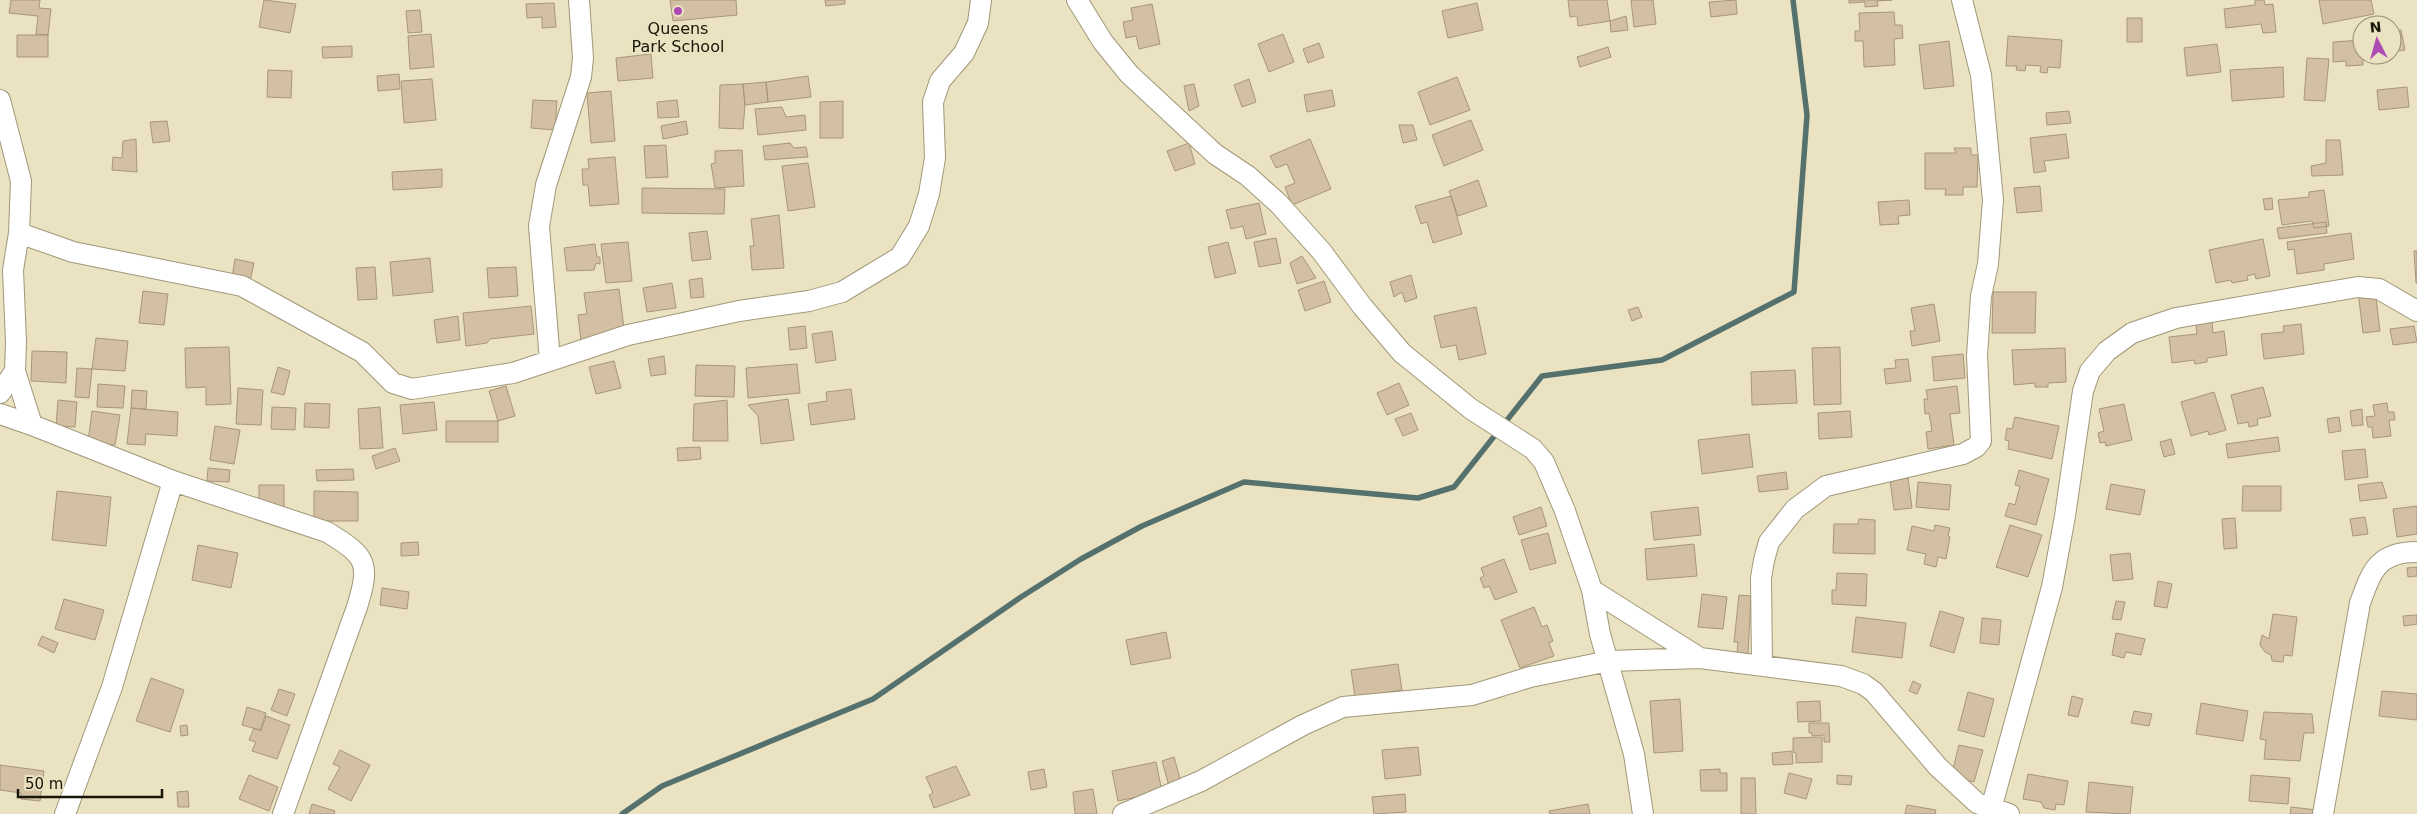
<svg xmlns="http://www.w3.org/2000/svg" width="2417" height="814" viewBox="0 0 2417 814" font-family="'DejaVu Sans',sans-serif">
<style>
.lines{fill:none;stroke-linecap:round;stroke-linejoin:round}
.stream{stroke:#54716e;stroke-width:5.5}
.building{fill:#d3c0a3;stroke:#a8967a}
.minor-casing{stroke:#a09879;stroke-width:22}
.minor{stroke:#fff;stroke-width:20}
.poi-dot{fill:#ab4bb3;stroke:#ebe2c1;stroke-width:2}
.labels{text-anchor:middle;stroke-width:4;stroke-linejoin:round;paint-order:stroke}
.poi-label{font-size:16px;fill:#181509;stroke:#ebe2c1}
</style>
<rect width="100%" height="100%" fill="#ebe2c1"/>
<g class="lines">
<path class="stream" d="M622 814 662 786 873 699 1021 597 1081 559 1142 526 1244 482 1418 498 1454 487 1542 376 1662 360 1794 292 1807 115 1793 0"/>
</g>
<path class="building" d="M11 0H40L39 8 51 9 48 35 36 34 38 16 9 13Z
M264 0 296 4 290 33 259 27Z
M670 0H736L737 15 673 21Z
M825 0H845V4L826 6Z
M1568 0H1607L1610 21 1578 26 1577 16 1570 17Z
M1631 0H1653L1656 24 1634 27Z
M1736 0 1737 14 1711 17 1709 2Z
M1849 0H1892L1877 1 1878 6 1865 7V2L1849 3Z
M2255 0H2264L2265 5 2273 4 2276 32 2263 33 2261 24 2226 28 2224 9 2255 5Z
M2319 0H2371L2374 14 2323 24Z
M554 3 556 27 542 28V17L527 18 526 4Z
M1477 3 1483 30 1448 38 1442 11Z
M1152 4 1160 44 1139 49 1136 36 1126 38 1123 22 1133 20 1131 8Z
M420 10 422 32 408 33 406 11Z
M1894 12 1895 25H1902L1903 38 1894 39 1895 65 1864 67 1863 41H1855V31H1860L1859 13Z
M1626 16 1628 30 1611 32 1610 21Z
M2127 18H2142V42H2127Z
M2401 30 2405 50 2392 52V31Z
M431 34 434 67 410 69 408 36Z
M1283 34 1294 62 1269 72 1258 44Z
M17 35H48V57H17Z
M2008 36 2062 40 2060 68 2048 67 2047 73 2040 72 2041 66 2026 65 2025 71 2016 70 2017 66H2006Z
M2362 40 2363 65 2346 66V61L2333 62V42Z
M1949 41 1954 86 1924 89 1919 45Z
M1319 43 1324 57 1308 63 1303 49Z
M2217 44 2221 72 2187 76 2184 48Z
M352 46V57L323 58 322 47Z
M1608 47 1611 57 1580 67 1577 57Z
M651 54 653 78 618 81 616 58Z
M2307 58 2329 59 2325 101 2304 100Z
M2283 67 2284 97 2232 101 2230 70Z
M268 70 292 71 291 98 267 97Z
M399 74 400 89 378 91 377 76Z
M808 76 811 97 768 102 766 82Z
M1457 77 1470 110 1430 125 1418 92Z
M432 79 436 120 404 123 401 81Z
M1249 79 1256 102 1242 107 1234 85Z
M766 82 768 102 745 105 743 84Z
M743 84 745 105 743 129 719 128 720 85Z
M1194 84 1199 106 1189 111 1184 86Z
M2407 87 2409 107 2379 110 2377 90Z
M1332 90 1335 106 1307 112 1304 95Z
M611 91 615 141 591 143 587 93Z
M533 100 557 101 555 130 531 128Z
M677 100 679 117 658 118 657 102Z
M843 101V138H820V102Z
M782 107 786 117 805 115 806 130 758 135 755 109Z
M2069 111 2071 123 2047 125 2046 113Z
M1471 120 1483 150 1444 166 1432 135Z
M167 121 170 141 153 143 150 122Z
M686 121 688 134 663 139 661 126Z
M1399 125H1413L1417 140 1403 143Z
M2066 134 2069 158 2044 161 2046 171 2034 173 2030 138Z
M136 139 137 172 112 170 113 157 122 158 123 141Z
M1310 139 1331 189 1292 205 1285 187 1295 183 1287 164 1276 168 1270 156Z
M2326 140H2340L2343 175 2312 176 2311 166 2326 163Z
M790 143 794 148 806 147 808 157 765 160 763 146Z
M1189 143 1195 164 1175 171 1167 151Z
M666 145 668 177 646 178 644 146Z
M1954 148H1971V155H1978L1977 187H1963V195H1945L1946 189H1925V153H1956Z
M742 150 744 186 715 188 711 164 715 163V151Z
M615 157 619 204 590 206 588 185H583L582 169H589L588 159Z
M808 163 815 207 788 211 782 166Z
M442 169V187L393 190 392 172Z
M1478 180 1487 206 1458 216 1449 191Z
M2040 186 2042 211 2017 213 2014 188Z
M642 188 725 189 724 214 642 213Z
M2324 190 2329 226 2314 228 2312 221 2282 225 2278 200 2309 197V192Z
M1451 196 1462 234 1433 243 1427 222 1421 224 1415 206Z
M2272 198 2273 209 2265 210 2263 199Z
M1909 200 1910 215 1898 216 1899 224 1880 225 1878 202Z
M1259 203 1266 234 1246 239 1243 226 1231 229 1226 210Z
M779 215 784 268 752 270 750 246H754L751 219Z
M2326 222 2327 233 2279 239 2277 228Z
M707 231 711 259 692 261 689 233Z
M2351 233 2354 259 2324 264V270L2297 274 2294 249 2288 250 2287 242Z
M1276 238 1281 263 1259 267 1254 242Z
M2263 239 2270 276 2256 279 2255 274 2247 276 2248 280 2232 283 2231 280 2216 283 2209 250Z
M628 242 632 281 606 283 601 244Z
M1228 242 1236 273 1215 278 1208 247Z
M595 244 597 257H600V264L596 263 594 270 567 271 564 248Z
M2414 251H2417V283H2416Z
M1302 256 1316 278 1297 284 1290 263Z
M430 258 433 292 393 296 390 262Z
M235 259 254 263 250 281 232 278Z
M375 267 377 299 358 300 356 268Z
M516 267 518 296 489 298 487 268Z
M1411 275 1417 298 1405 302 1402 292 1394 297 1390 282Z
M702 278 704 297 691 298 689 280Z
M1324 281 1331 302 1305 311 1298 290Z
M672 283 676 308 647 312 643 288Z
M619 289 625 336 581 341 578 315 587 314 584 293Z
M2375 290 2380 331 2363 333 2358 291Z
M143 291 168 294 164 325 139 323Z
M1993 292H2036L2035 333H1992Z
M1934 304 1940 341 1912 346 1910 331H1915L1911 308Z
M531 306 534 334 490 339 487 343 466 346 463 313Z
M1476 307 1486 354 1459 360 1456 345 1441 348 1434 316Z
M1638 307 1642 317 1632 321 1628 310Z
M458 316 460 340 437 343 434 320Z
M2212 322 2213 333 2224 331 2227 355 2207 358V362L2195 364 2194 360 2172 363 2169 337 2197 334 2196 324Z
M2301 324 2304 354 2264 359 2261 334 2284 332 2283 326Z
M805 326 807 348 790 350 788 328Z
M2414 326 2417 342 2393 345 2390 329Z
M832 331 836 360 816 363 812 334Z
M96 338 128 341 125 371 92 369Z
M229 347 231 404 206 405V387L186 388 185 348Z
M1840 347 1841 404 1814 405 1812 348Z
M2065 348 2066 382 2048 383V387H2035V383L2014 385 2012 350Z
M32 351 67 352 66 383 31 381Z
M1963 354 1965 378 1934 381 1932 357Z
M664 356 666 374 651 376 648 359Z
M1908 359 1911 381 1886 384 1884 369 1896 368 1895 360Z
M614 361 621 388 596 394 589 367Z
M797 364 800 393 748 398 746 368Z
M696 365 735 366 734 397 695 396Z
M278 367 290 371 284 395 271 392Z
M77 368 92 369 89 398 75 397Z
M1795 370 1797 403 1752 405 1751 372Z
M1399 383 1409 405 1387 415 1377 393Z
M98 384 125 386 123 408 97 407Z
M506 386 515 416 498 421 489 391Z
M1957 386 1960 413 1950 414 1954 445 1928 449 1926 432 1932 431 1929 413 1925 414 1924 399H1928L1926 390Z
M2263 387 2271 416 2257 419 2258 425 2249 427 2248 422 2238 424 2231 395Z
M238 388 263 390 261 425 236 424Z
M851 389 855 419 811 425 808 404 827 401 826 392Z
M132 390 147 391 146 409 131 408Z
M2214 392 2226 430 2209 435 2208 431 2191 436 2181 402Z
M788 399 794 440 761 444 758 416 748 405Z
M58 400 77 402 75 427 56 426Z
M727 400 728 441H693L694 404Z
M434 402 437 430 403 434 400 405Z
M305 403 330 404 329 428 304 427Z
M2387 403 2388 412H2394L2395 420H2389L2391 436 2373 438 2372 427H2368L2366 417 2375 416 2373 405Z
M2124 404 2132 440 2106 446 2105 442 2100 443 2098 433 2104 431 2099 409Z
M272 407 296 408 295 430 271 429Z
M380 407 383 448 360 449 358 409Z
M131 408 178 412 177 436 146 434 145 445 127 444Z
M2362 409 2363 425 2352 426 2350 411Z
M92 411 120 415 115 445 88 442Z
M1850 411 1852 437 1819 439 1818 413Z
M1411 413 1418 430 1403 436 1395 419Z
M2015 417 2059 426 2052 459 2008 449 2009 441 2005 440 2007 428 2012 429Z
M2339 417 2341 431 2329 433 2327 419Z
M446 421H498V442H446Z
M215 426 240 430 234 464 210 460Z
M1749 434 1753 467 1702 474 1698 440Z
M2278 437 2280 451 2228 458 2226 444Z
M2171 439 2175 454 2164 457 2160 442Z
M700 447 701 459 678 461 677 448Z
M395 448 400 461 376 469 372 456Z
M2365 449 2368 477 2345 480 2342 451Z
M208 468 230 470 229 482 207 481Z
M353 469 354 480 317 481 316 470Z
M2019 470 2049 479 2036 525 2005 516 2009 503 2015 505 2020 486 2015 485Z
M1786 472 1788 489 1759 492 1757 476Z
M1908 478 1912 508 1894 510 1890 480Z
M1918 482 1951 485 1949 510 1916 507Z
M2382 482 2387 498 2360 501 2358 485Z
M2111 484 2145 490 2140 515 2106 509Z
M259 485H284V509L259 501Z
M2243 486H2281V511H2242Z
M57 491 111 497 106 546 52 540Z
M314 491 358 492V521H314Z
M2417 506V534L2397 537 2393 509Z
M1541 507 1547 526 1519 535 1513 517Z
M1698 507 1701 535 1654 540 1651 512Z
M2365 517 2368 534 2353 536 2350 519Z
M2235 518 2237 548 2224 549 2222 519Z
M1859 519 1875 520V554L1833 553 1834 524H1858Z
M1935 525 1950 528 1948 536 1950 537 1946 559 1938 557 1936 567 1924 564 1926 554 1907 550 1912 526 1934 531Z
M2010 525 2042 535 2028 577 1996 567Z
M1548 533 1556 563 1530 570 1521 540Z
M418 542 419 555 401 556V543Z
M1694 544 1697 576 1647 580 1645 549Z
M198 545 238 553 231 588 192 580Z
M2130 553 2133 579 2113 581 2110 555Z
M1504 559 1517 592 1495 600 1489 586 1484 588 1480 578 1484 576 1481 568Z
M2417 567V576L2408 577 2407 568Z
M1837 573 1867 574 1866 606 1832 604V590H1836Z
M2158 581 2172 584 2167 608 2154 606Z
M382 588 409 592 407 609 380 605Z
M1702 594 1727 597 1723 629 1698 627Z
M1739 595 1751 596 1748 654 1737 653 1738 642H1734Z
M64 599 104 610 95 640 55 629Z
M2116 601 2125 602 2121 620 2112 619Z
M1534 607 1542 627 1547 625 1553 641 1549 643 1554 656 1520 668 1501 620Z
M1940 611 1964 618 1954 653 1930 646Z
M2273 614 2297 617 2292 656 2284 655 2283 662 2272 661 2271 655 2265 652 2260 645 2262 635 2269 639Z
M2417 615V624L2404 626 2403 616Z
M1856 617 1906 623 1902 658 1852 652Z
M1982 618 2001 620 1999 645 1980 643Z
M1166 632 1171 658 1131 665 1126 640Z
M2116 633 2145 639 2141 655 2126 652 2124 658 2112 655Z
M42 636 58 643 54 653 38 645Z
M1398 664 1402 690 1355 697 1351 670Z
M151 678 184 690 170 732 136 721Z
M1913 681 1921 685 1917 694 1909 691Z
M279 689 295 694 287 716 271 710Z
M2382 691 2417 694V720L2379 716Z
M1968 692 1994 699 1984 737 1958 730Z
M2072 696 2083 699 2078 717 2068 715Z
M1680 699 1683 751 1654 753 1650 701Z
M1820 701 1821 721 1798 722 1797 702Z
M2201 703 2248 711 2243 741 2196 734Z
M247 707 266 713 260 730 242 725Z
M2134 711 2152 714 2149 726 2131 723Z
M2264 712 2312 714 2314 733H2304L2300 761 2264 759 2266 740 2260 739Z
M266 716 290 725 277 759 252 751 256 742 249 740 254 728 261 731Z
M1809 723H1829L1830 742H1824V735L1812 736V733H1809Z
M187 725 188 735 181 736 180 726Z
M1822 737V762L1796 763V753L1793 752V738Z
M1959 745 1983 750 1974 782 1951 777Z
M1418 747 1421 775 1385 779 1382 750Z
M340 750 370 765 351 801 328 789 340 767 333 764Z
M1792 751 1793 764 1773 765 1772 753Z
M1174 757 1181 782 1169 786 1162 761Z
M1156 762 1162 792 1118 801 1112 771Z
M0 765 44 771 40 801 21 799V793L0 790Z
M956 766 970 795 934 808 929 795 933 793 926 777Z
M1044 769 1047 787 1031 790 1028 772Z
M1720 769V773H1727V791H1701L1700 770Z
M1789 773 1812 779 1806 799 1784 793Z
M2028 774 2068 781 2064 805 2056 804 2055 810 2044 808 2041 802 2023 799Z
M249 775 278 787 269 811 239 799Z
M1837 775 1852 776 1851 785 1837 784Z
M2251 775 2290 778 2288 804 2249 801Z
M1741 778H1755L1756 814H1741Z
M2089 782 2133 787 2130 814 2086 812Z
M1093 789 1097 814H1075L1073 792Z
M188 791 189 807H178L177 792Z
M1405 794 1406 812 1374 814 1372 797Z
M312 804 335 811 334 814H309Z
M1588 804 1590 814H1550L1549 811Z
M1907 805 1936 810 1935 814H1905Z
M2291 807 2317 810V814H2290Z"/>
<g class="lines">
<g class="minor-casing">
<path id="minor" d="M1077 0 1103 42 1129 74 1215 154 1248 176 1279 204 1322 252 1362 306 1402 353 1471 409 1533 449 1544 462 1565 511 1592 590 1700 658
M0 100 21 181 19 233 13 270 16 342 15 371 32 425
M19 233 73 252 242 286 362 352 393 383 412 389 513 373 628 335 739 311 809 301 842 292 900 257 919 226 929 194 935 158 933 102 940 81 964 53 978 23 981 0
M550 361 539 226 546 185 581 77 583 58 579 0
M0 393 15 371
M0 414 32 425 173 481 327 532C366 556 371 562 357 607L283 814
M1592 590 1600 634 1634 754 1643 814
M1762 666 1761 578 1764 560 1769 542 1795 509 1826 486 1963 454 1976 447 1981 441 1977 356 1981 296 1988 264 1993 200 1981 75 1962 0
M65 814 112 687 173 481
M1123 814 1201 781 1303 725 1343 707 1472 695 1530 677 1609 661 1700 658 1841 676 1863 684 1874 692 1938 767 1977 803 2009 814
M1987 814 1991 809 2052 587 2065 516 2083 391 2090 371 2107 351 2132 333 2176 318 2358 287 2379 289 2417 311
M2323 814 2360 603C2372 570 2378 552 2417 552"/>
</g>
<use href="#minor" class="minor"/>
</g>
<circle class="poi-dot" cx="678" cy="11" r="5"/>
<g class="labels">
<g class="poi-label">
<text x="678" y="34">Queens<tspan x="678" dy="18">Park School</tspan></text>
</g>
</g>
<g transform="translate(2377 40) rotate(354)"><circle r="24" fill="#ebe2c1" stroke="#979077"/>
<path d="M0-4L9 19L0 12L-9 19Z" fill="#ab4bb3"/>
<text y="-8" font-size="14" font-weight="bold" text-anchor="middle" fill="#181509">N</text>
</g>
<path d="M18 789v8h144v-8" fill="none" stroke="#181509" stroke-width="2.5"/>
<text x="25" y="789" font-size="15" fill="#181509" stroke="#ebe2c1" stroke-width="4" paint-order="stroke">50 m</text>
</svg>
